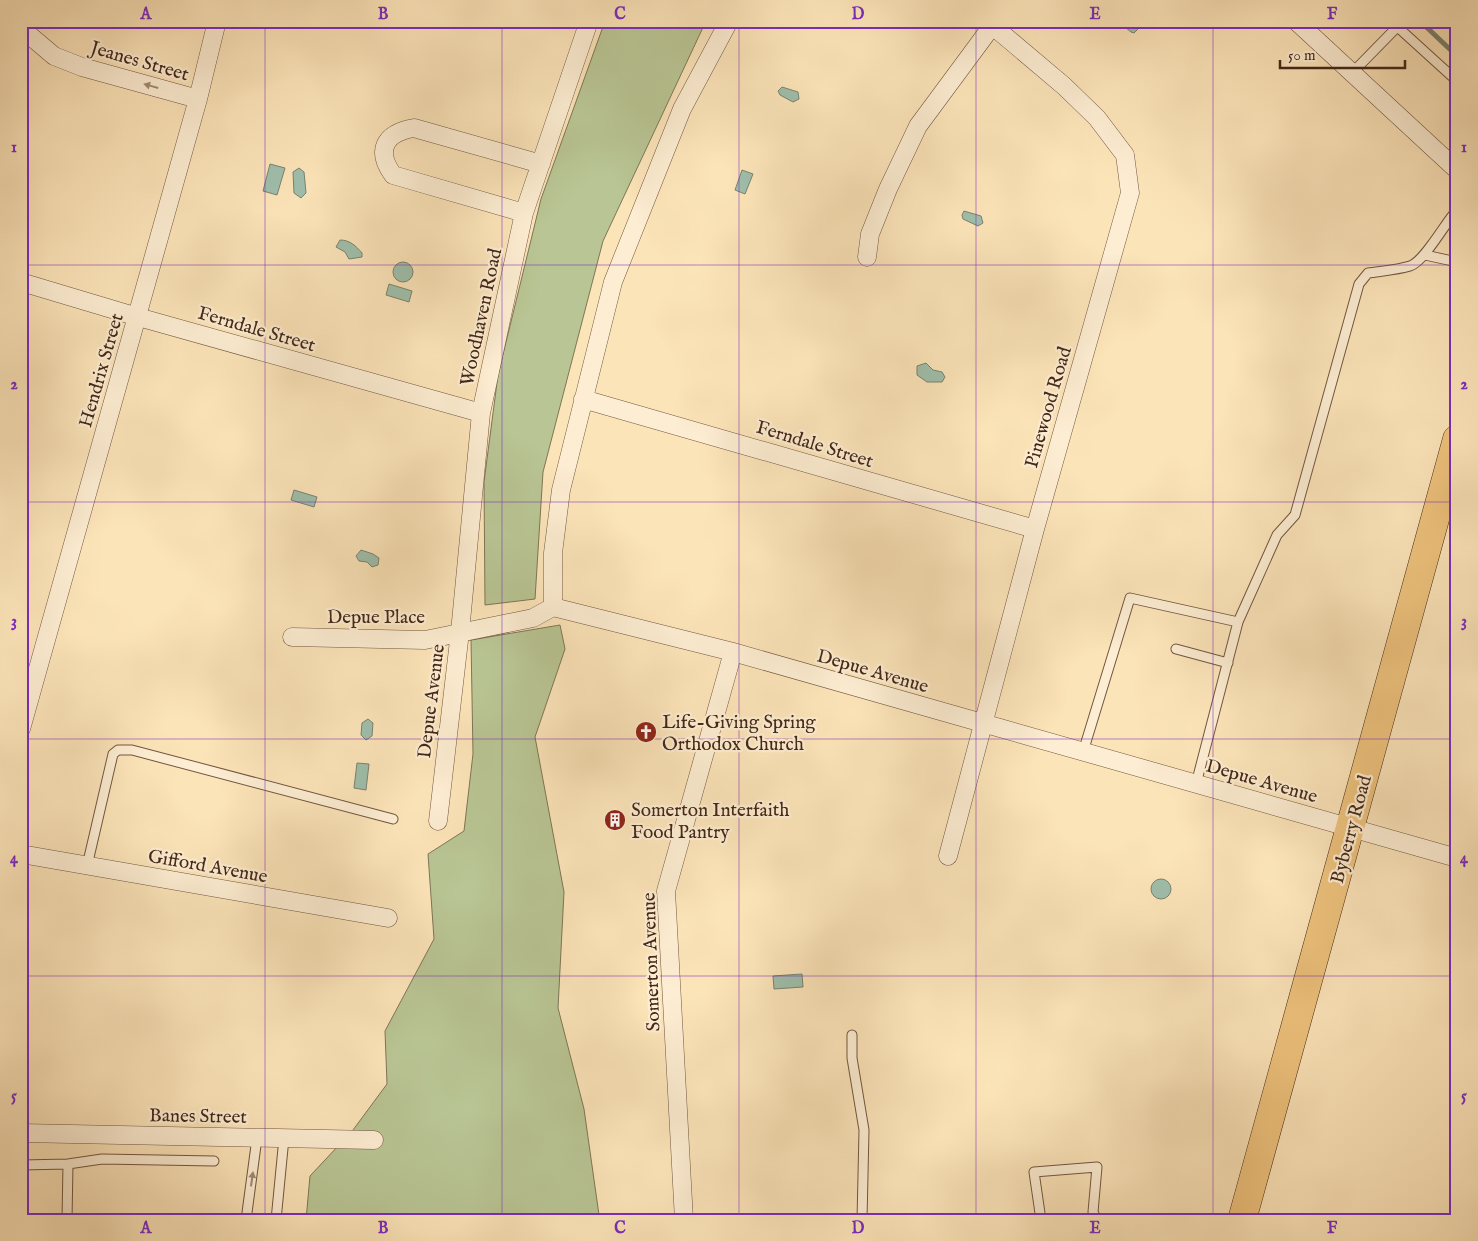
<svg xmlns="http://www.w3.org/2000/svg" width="1478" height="1241" viewBox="0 0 1478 1241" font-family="'IM FELL English',serif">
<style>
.green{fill:#b9c594;stroke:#7e7656}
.water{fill:#9fbfac;stroke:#7a8270}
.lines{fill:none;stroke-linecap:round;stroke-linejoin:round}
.stream{stroke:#7a8270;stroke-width:5}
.lane-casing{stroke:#715640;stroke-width:11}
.street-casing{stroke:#715640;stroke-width:19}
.primary-casing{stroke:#432717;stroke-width:29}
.lane{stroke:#fdedd2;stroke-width:9}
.street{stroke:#fdedd2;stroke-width:18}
.primary{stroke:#eec27c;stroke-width:28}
.oneway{fill:#a08a74}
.grid{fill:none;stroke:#7b2cbf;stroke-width:1;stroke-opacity:0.55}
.labels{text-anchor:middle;stroke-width:4.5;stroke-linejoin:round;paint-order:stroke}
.street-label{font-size:19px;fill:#432717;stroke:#fdedd2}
.poi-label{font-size:19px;fill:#432717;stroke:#fdedd2;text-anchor:start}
.neatline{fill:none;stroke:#7b2cbf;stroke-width:2}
.grid-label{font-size:16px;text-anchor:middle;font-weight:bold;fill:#7b2cbf}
</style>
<rect width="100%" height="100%" fill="#fce4b9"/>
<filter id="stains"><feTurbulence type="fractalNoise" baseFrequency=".004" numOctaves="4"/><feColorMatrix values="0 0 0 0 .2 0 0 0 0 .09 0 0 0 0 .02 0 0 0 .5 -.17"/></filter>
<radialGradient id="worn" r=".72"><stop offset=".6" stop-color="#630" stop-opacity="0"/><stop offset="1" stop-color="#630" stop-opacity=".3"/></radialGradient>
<path class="green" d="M605 21H706L603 241 543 472 535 599 485 605 484 482 498 375 541 199Z
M560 625 565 649 535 737 564 892 558 1008 584 1109 599 1215 596 1220H306L310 1176 353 1130 387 1084 385 1031 434 939 428 854 464 831 473 754 471 640Z"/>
<path class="water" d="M1118 21H1137L1139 28 1134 33 1131 32Z
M782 87 798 92 799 99 793 102 780 95 778 91Z
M270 164 285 168 277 195 263 191Z
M299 168 304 172 306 193 301 198 294 193 293 172Z
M742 170 753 174 745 194 735 190Z
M964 211 981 216 983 223 978 226 963 219 962 215Z
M340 240C350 240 356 246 362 253V257L349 259 345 252 336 247Z
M393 272a10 10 0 1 1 20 0a10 10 0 1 1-20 0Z
M389 284 412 291 409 302 386 295Z
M926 363 933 370 942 372 945 377 942 382H927L917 375V366Z
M294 490 317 497 314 507 291 500Z
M361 550 373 554 379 558 378 565 372 567 367 562 359 561 356 556Z
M368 719 373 723 372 736 366 740 361 735 362 723Z
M357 763 369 764 366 790 354 788Z
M1151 889a10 10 0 1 1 20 0a10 10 0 1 1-20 0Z
M802 974 803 987 774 989 773 976Z"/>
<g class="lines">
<path class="stream" d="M1420 21 1457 56"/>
<g class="lane-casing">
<path id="lane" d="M1391 21 1457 81
M1352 73 1403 21
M1425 255 1457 262
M1176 649 1228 663
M1083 752 1130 598 1238 622
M1196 784 1238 622 1277 535 1295 515 1359 284 1368 273C1381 271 1397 270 1410 266 1424 262 1445 223 1457 210
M87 866 113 754 118 750H132L393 819
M852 1035V1058L864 1130 862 1220
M68 1164 102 1159 214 1161
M21 1165 68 1164 67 1220
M246 1220 257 1138
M276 1220 284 1138
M1041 1220 1034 1172 1097 1167 1093 1212 1097 1220"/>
</g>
<g class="street-casing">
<path id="street" d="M1296 21 1457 170
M21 28 54 56 82 67 198 99
M524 213 393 175C375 150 385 133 414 128L541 164
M867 257 870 234 888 189 918 126 992 26
M21 282 138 317 481 413
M583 399 1035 529
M553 607V553L561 490 613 282 682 109 729 21
M292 637 425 640 533 618 553 607 733 652 1457 858
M21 729 198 99 217 21
M438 821 460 632 481 413 524 213 589 21
M21 854 388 918
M948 856 1035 529 1130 193 1125 155 1097 118 1064 86 987 21
M21 1133 374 1140
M684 1220 666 891 733 652"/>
</g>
<g class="primary-casing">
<path id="primary" d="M1242 1220 1457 439"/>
</g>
<use href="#lane" class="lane"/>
<use href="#street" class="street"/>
<use href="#primary" class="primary"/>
</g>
<defs><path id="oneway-solid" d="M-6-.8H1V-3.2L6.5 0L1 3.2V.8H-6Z" transform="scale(1.25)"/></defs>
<g class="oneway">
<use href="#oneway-solid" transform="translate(151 86) rotate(-164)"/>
<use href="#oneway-solid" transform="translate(252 1179) rotate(-82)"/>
</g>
<path class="grid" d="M265 21V1220M502 21V1220M739 21V1220M976 21V1220M1213 21V1220M21 265H1457M21 502H1457M21 739H1457M21 976H1457"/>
<defs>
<g id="church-disc" transform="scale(1.125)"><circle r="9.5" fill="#8f2418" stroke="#fdedd2"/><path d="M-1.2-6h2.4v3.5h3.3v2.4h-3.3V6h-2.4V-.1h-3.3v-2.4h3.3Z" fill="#fff"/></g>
<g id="building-disc" transform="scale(1.125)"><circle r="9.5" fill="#8f2418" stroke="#fdedd2"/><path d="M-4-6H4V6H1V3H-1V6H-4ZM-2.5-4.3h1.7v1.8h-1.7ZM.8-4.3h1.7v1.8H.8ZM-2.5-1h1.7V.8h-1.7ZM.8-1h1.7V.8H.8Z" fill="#fff"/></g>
</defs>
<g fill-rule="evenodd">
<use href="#church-disc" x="646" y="732"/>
<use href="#building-disc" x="615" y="820"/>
</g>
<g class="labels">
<g class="street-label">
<text transform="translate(140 60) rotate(16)" y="7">Jeanes Street</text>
<text transform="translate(480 317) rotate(-78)" y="7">Woodhaven Road</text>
<text transform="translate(257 328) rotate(16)" y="7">Ferndale Street</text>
<text transform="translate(100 370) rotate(-74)" y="7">Hendrix Street</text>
<text transform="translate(1047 407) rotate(-74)" y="7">Pinewood Road</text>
<text transform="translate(815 443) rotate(17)" y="7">Ferndale Street</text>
<text x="376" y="623">Depue Place</text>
<text transform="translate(873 670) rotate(16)" y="7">Depue Avenue</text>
<text transform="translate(430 701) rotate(-83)" y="7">Depue Avenue</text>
<text transform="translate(1262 780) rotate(16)" y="7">Depue Avenue</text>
<text transform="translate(1350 829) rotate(-75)" y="7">Byberry Road</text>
<text transform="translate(208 865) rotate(10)" y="7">Gifford Avenue</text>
<text transform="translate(650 962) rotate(-92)" y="7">Somerton Avenue</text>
<text transform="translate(198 1115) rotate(1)" y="7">Banes Street</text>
</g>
<g class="poi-label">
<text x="662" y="728">Life-Giving Spring<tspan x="662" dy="22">Orthodox Church</tspan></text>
<text x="631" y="816">Somerton Interfaith<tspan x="631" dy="22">Food Pantry</tspan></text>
</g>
</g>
<rect width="1478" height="1241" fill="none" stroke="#fce4b9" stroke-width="55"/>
<path d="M1280 60v8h125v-8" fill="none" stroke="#432717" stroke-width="2.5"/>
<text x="1288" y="60" font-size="15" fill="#432717" stroke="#fdedd2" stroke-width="4" paint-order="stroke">50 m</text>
<rect x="28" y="28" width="1422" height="1186" class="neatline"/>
<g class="grid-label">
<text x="146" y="19">A</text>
<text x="383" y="19">B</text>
<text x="620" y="19">C</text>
<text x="858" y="19">D</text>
<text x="1095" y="19">E</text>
<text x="1332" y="19">F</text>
<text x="14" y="152">1</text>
<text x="1464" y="152">1</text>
<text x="14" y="389">2</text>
<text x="1464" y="389">2</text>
<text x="14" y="626">3</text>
<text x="1464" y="626">3</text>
<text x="14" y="863">4</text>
<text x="1464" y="863">4</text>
<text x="14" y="1101">5</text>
<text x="1464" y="1101">5</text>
<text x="146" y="1233">A</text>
<text x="383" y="1233">B</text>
<text x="620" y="1233">C</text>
<text x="858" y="1233">D</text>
<text x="1095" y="1233">E</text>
<text x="1332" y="1233">F</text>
</g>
<rect width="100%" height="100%" filter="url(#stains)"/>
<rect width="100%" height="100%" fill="url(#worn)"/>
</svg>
